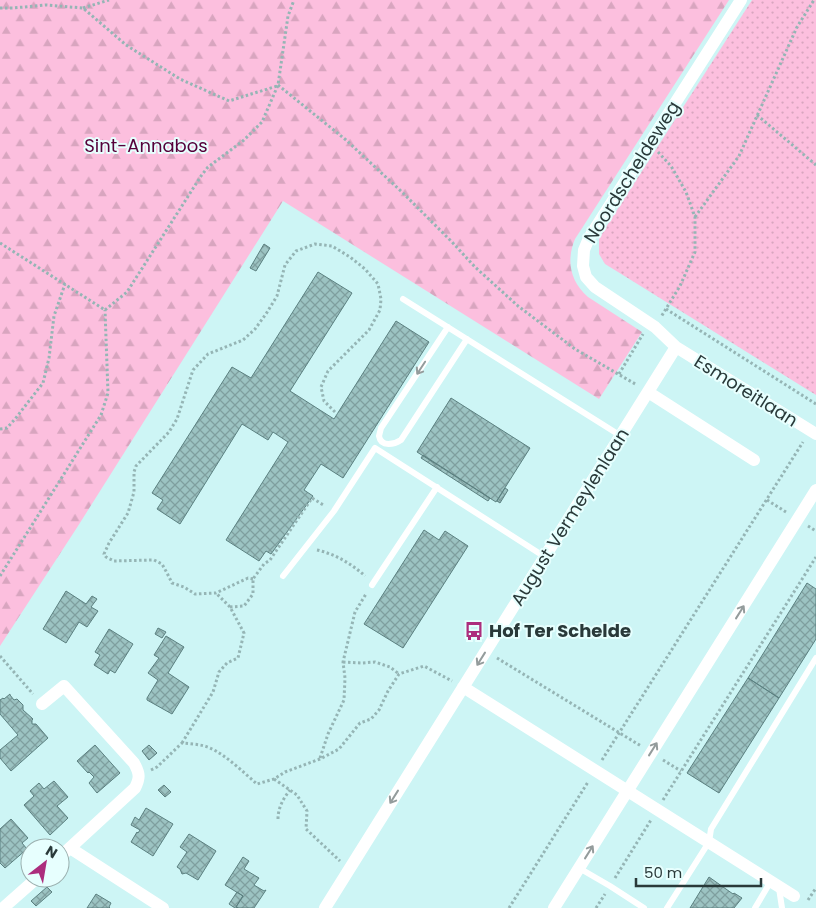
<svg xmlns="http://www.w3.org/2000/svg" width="816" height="908" viewBox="0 0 816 908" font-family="Poppins,sans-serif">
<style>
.forest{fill:url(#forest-firs)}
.park{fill:url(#park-dots)}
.building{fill:url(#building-cross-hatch);stroke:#5b8080}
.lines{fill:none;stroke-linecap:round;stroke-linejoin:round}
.path{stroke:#95b5b5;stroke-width:3;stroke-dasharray:2.5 2.5;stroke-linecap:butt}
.service{stroke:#fff;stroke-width:6}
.minor{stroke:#fff;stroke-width:12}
.oneway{stroke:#949c9c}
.labels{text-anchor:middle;stroke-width:4;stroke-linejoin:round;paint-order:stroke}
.park-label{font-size:18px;fill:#55003a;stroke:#e7fffe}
.street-label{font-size:18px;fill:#293939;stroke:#e7fffe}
.poi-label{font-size:18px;font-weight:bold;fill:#293939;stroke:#e7fffe;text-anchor:start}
</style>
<defs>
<pattern id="forest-firs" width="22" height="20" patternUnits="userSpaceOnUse" patternTransform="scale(1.25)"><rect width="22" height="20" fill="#fcbfde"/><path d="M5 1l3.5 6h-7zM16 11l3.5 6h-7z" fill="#d8a5bf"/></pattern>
<pattern id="park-dots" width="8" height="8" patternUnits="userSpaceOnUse" patternTransform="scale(1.25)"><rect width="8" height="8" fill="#fcbfde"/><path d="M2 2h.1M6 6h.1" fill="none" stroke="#d8a5bf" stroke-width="1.8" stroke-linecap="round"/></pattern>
<pattern id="building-cross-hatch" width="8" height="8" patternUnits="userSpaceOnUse" patternTransform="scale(1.25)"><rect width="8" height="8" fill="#9cc3c2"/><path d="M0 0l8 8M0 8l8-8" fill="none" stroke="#7f9f9f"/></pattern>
</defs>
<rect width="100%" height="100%" fill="#cdf5f5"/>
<path class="forest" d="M0 0H729L575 239C566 261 570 281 588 297L642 332 599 399 283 201 78 526 0 646Z"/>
<path class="park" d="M752 0H816V395L618 272 605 264 599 254V239L606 227Z"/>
<path class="building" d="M264 244 270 248 256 271 250 268Z
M318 272 352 293 290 391 334 419 396 321 429 342 343 478 321 464 304 490 313 496 271 554 266 551 259 561 226 540 288 442 273 432 268 440 242 424 180 524 157 509 163 500 152 493 232 367 251 378Z
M451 398 530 448 496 502 417 452Z
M423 455 490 498 488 501 421 458Z
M505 488 508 490 500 503 497 501Z
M424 530 439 540 445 531 468 546 403 648 364 624Z
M807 583 816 589V639L779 698 748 678Z
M66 591 86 604 92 596 97 599 91 607 98 611 87 627 79 622 66 643 43 629Z
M158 628 166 632 162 638 155 634Z
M109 629 133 644 115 673 110 670 108 674 94 665 100 655 95 652Z
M166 636 184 647 168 673 189 687 172 714 147 700V698L158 680 148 673 159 658 154 655Z
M748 678 779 698 719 793 687 773Z
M10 694V695L14 700 17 699 23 705V710L33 719 32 720V724H36L48 738 11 771 0 758V750L18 735 0 714V700L3 698 4 699Z
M95 745 120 773 97 793 89 783 94 777 89 772 88 773 77 761Z
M149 745 157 753 149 760 142 751Z
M54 781 68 797 57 806 68 818 50 835 24 805 34 796 30 791 39 783 44 789Z
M164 785 171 792 165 797 158 790Z
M146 808 173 824 153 856 131 842 137 832 138 833 140 830 131 825 135 817 139 820Z
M11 819 28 838 22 843 27 849 5 868 0 863V829Z
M189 834 216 851 198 880 186 873 182 874 180 869 177 867 187 852 180 847Z
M243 857 249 861 244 869 259 878 254 885 264 891 266 890 254 908H238L236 907 243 896 225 885Z
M709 877 733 894 734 893 742 898 734 908H690Z
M47 887 52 892 36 906 31 901Z
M237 892 243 896 236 907 238 908H235L229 904Z
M96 894 111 903 109 907 110 908H87Z"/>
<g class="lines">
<path class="path" d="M0 8H13L46 5 83 8 126 45 180 79 229 101 277 86
M83 8 109 0
M278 85 346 140 403 193 452 242 475 267 518 306 575 349 637 385
M757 115 816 165
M658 152 671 166 686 192 695 217V252L680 286 661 317
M695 217 739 156 797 27 814 0
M0 243 105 310
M666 309 816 404
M105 310 127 292 201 176 208 167 244 140 262 122 278 85 288 16 294 0
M619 374 643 334
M0 429 7 428 15 419 43 383 49 358 54 316 65 284
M767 500 786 512
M808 526 816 531
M317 550C335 554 352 564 365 576
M0 576 101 415 108 393 105 310
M253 579 248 578 216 593 195 594 184 587 172 583 167 573 162 564 154 560 114 561 106 557 104 554 109 543 128 513 134 492V472L136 466 169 432 177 419 193 370 208 354 243 340 255 329 266 314 277 296 285 265 296 251 315 244 332 246 350 257 365 269 378 284 381 299 380 310 369 330 328 371 321 387 324 401 337 414
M230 607 244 606 253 594V579L264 564 270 560 312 498 325 506
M0 656 33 694
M497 658 641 746
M343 662 362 663 375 662 390 667 399 674
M182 743 213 692 219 672 227 663 238 658 244 633 230 607 216 593
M320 758 328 734 344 700 345 678 343 662 355 612 366 594
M602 760 803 442
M663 760 681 771
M151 770 157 767 182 743C191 744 201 744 210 748 226 755 243 772 257 784L274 779 285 772 320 759 339 749 360 723 371 719 379 710 388 691 399 674 424 666 452 681
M274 779 297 795 307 811 306 829 340 861
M663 800 816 557
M278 819C278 808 283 799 290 790
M615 878 651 820
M808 900 816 888
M509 908 588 782
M596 908 605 894"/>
<path class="service" d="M403 299 621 436
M448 327 381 428C381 428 379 436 379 436 381 448 395 444 401 440L467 339
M283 576 334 511 375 448 545 557
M372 585 437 487
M579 868 610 886 644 908
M779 888 782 908
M667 908 709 842 711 829 816 658
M755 908 771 881"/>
<path class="minor" d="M741 0 589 238 584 250 583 266 586 277 595 287 655 327 676 347 816 434
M648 392 754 460
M463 687 794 896
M42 704 64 686 134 763C140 774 140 778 135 788L60 857
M70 848 163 908
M3 908 37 878
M325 908 676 347
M554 908 816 490"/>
</g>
<defs><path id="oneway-shaft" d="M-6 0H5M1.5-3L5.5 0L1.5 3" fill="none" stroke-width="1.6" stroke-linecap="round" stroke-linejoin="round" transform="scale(1.25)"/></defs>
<g class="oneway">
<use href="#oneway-shaft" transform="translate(421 368) rotate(123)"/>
<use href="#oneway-shaft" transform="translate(740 612) rotate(-58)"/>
<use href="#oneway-shaft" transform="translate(481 659) rotate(122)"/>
<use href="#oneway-shaft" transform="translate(653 749) rotate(-58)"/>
<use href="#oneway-shaft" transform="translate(394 797) rotate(122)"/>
<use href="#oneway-shaft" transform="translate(589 852) rotate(-58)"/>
</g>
<defs>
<g id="bus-bare" transform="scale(1.5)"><path d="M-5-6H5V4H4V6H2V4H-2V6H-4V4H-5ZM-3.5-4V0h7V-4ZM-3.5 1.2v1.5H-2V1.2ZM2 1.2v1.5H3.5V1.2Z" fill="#ac2d7d" stroke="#e7fffe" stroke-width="2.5" paint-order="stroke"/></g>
</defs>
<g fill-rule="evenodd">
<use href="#bus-bare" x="474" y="631"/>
</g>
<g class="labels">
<g class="park-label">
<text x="146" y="152">Sint-Annabos</text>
</g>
<g class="street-label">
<text transform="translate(632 172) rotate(-58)" y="6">Noordscheldeweg</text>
<text transform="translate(746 391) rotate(32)" y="6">Esmoreitlaan</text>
<text transform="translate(570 517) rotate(-58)" y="6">August Vermeylenlaan</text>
</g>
<g class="poi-label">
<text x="489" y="637">Hof Ter Schelde</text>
</g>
</g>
<g transform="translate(45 863) rotate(31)"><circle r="24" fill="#e7fffe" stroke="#9bb0af"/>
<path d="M0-4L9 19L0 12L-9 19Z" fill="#ac2d7d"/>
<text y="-8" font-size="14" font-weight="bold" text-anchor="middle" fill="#293939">N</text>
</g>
<path d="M636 878v8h125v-8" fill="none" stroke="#293939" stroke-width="2.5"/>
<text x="644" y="878" font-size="15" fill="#293939" stroke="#e7fffe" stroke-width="4" paint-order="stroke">50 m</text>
</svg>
